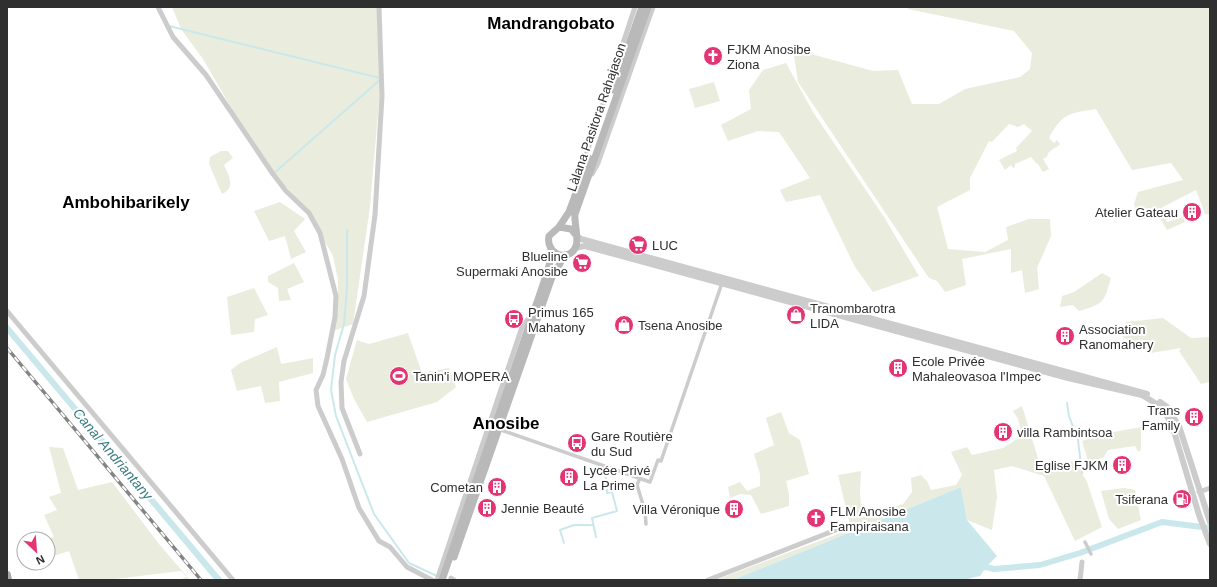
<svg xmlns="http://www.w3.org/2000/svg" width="1217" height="587" viewBox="0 0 1217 587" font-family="Helvetica,sans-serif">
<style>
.green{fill:#eaecdd}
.water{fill:#cae8ec}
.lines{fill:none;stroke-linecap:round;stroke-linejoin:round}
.stream{stroke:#cae8ec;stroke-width:2}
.canal{stroke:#cae8ec;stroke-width:6}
.pedestrian{stroke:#ccc;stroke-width:3.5}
.minor{stroke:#ccc;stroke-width:5}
.tertiary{stroke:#ccc;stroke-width:6}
.secondary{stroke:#b9b9b9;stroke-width:7}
.primary{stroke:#a7a7a7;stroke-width:8}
.rail-casing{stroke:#848484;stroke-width:3.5}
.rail{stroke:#fff;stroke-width:2;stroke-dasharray:6;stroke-linecap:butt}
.labels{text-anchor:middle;stroke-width:4;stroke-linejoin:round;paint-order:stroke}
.poi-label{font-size:13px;fill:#2f2f2f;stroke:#fff;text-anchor:start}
.street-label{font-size:13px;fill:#2f2f2f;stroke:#fff}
.water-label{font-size:14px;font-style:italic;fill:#3a7c83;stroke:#fff}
.district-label{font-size:17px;font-weight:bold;fill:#000;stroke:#fff}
</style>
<rect width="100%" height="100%" fill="#fff"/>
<path class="green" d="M172 7H377L381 78 370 207 353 324 333 331 338 311V280L333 256 306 209 260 158 203 59 181 29Z
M908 7H1210V215L1205 214 1196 190 1161 208 1167 222 1183 217 1185 222 1167 230 1159 216 1139 220 1134 204 1138 192 1183 180 1171 163 1132 170 1096 109C1070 113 1062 113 1049 138L1054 143 1057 140 1060 144C1056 149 1048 149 1047 157L1043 159 1049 169 1043 172 1038 164H1037L1031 157 1015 164V167L1013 168 1011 165 1005 170 999 160 1017 151 1016 148 1032 131 1024 124 1018 127 1009 124 992 142 989 141 970 178V190L937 207 948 249 985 252 1008 240 1006 227 1029 219H1050L1051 236 1037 268 1039 289 1025 293 1022 270 1011 273V249L962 259 966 285 945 292 937 281 929 278 798 82 793 49 873 71 898 70 912 104H939L965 89 1020 77 1030 69 1032 53 1014 31 908 9Z
M786 63 813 112 884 217 919 276 873 292 855 267 820 195 786 202 780 190 810 178 779 132 758 131 728 141 721 125 751 109 749 90 763 70Z
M714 82 720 101 695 108 689 89Z
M221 151H228L233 158 224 165C229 176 236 188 222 194L209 164 210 157Z
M280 202 305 219 294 231 306 252 291 259 285 236 269 241 254 211Z
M294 263 304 282 287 289 291 300 279 301 278 288 268 282V276Z
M1102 273 1111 278C1104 302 1104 304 1079 311L1073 305 1060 307 1062 296 1074 292Z
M254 288 268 315 255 319 254 332 231 335 227 297Z
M1163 318 1191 338 1210 337V382L1201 384 1179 351 1181 348 1151 353 1120 335 1126 322Z
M408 333 422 373 449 368 456 387 437 402 367 422 354 399 346 379 357 340 369 344Z
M277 347 281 364 313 358V373L279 382 280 401 265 403 261 386 237 391 231 370 240 363Z
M1022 406 1041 468 1075 461 1087 482 1102 527 1075 541 1044 476 1012 466 994 470 997 497 992 530 967 520 961 487 733 580H716L851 529 838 475 861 471 860 493 862 517 903 504 912 492 911 478 921 475 927 481 931 490 956 485 962 475 951 452 967 447 972 455 1003 448 1022 436 1018 419 1013 411Z
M781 412 789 433 800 440 809 474 786 481 789 494V506L761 514 751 495 740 494 730 498 728 487 740 482 747 491 760 486V474L754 454 774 445 766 418Z
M1141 427V450L1138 452 1135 446 1108 450 1103 458 1088 461 1082 441 1103 434Z
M49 447 63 448 78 490 112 482 159 544 190 580H179L187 577 181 571 107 580H79L69 551 53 556 48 546V539L54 537 44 515 57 510 49 497 61 493Z
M1124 488 1135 490 1141 520 1118 529 1109 519 1101 491Z"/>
<path class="water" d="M961 487 967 520 997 556 986 567 980 576 964 580H733Z"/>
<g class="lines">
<path class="stream" d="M169 26 380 78
M273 174 381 79
M347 230V287L344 324 335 355 331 390 336 416 374 514 409 563 437 576
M7 330 216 580
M1067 403 1069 416 1078 440 1082 473
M596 537 592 518 617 511 612 492 607 493 605 466
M564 543 560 530 574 525H593"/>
<path class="canal" d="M7 328 219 580
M978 568 986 567 994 569 1040 565 1080 553 1162 522 1210 528"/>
<path class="pedestrian" d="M501 430 650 482 658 460 661 461 722 283
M640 478 637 485 645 511 646 524
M1085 542 1091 554"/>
<path class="minor" d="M158 7 173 37 206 75 273 174 286 191 309 213 320 233 336 296 335 317 327 358 323 375 316 390 318 406 342 459 359 508 379 541 390 547 407 567 432 580
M583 168 585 158 635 7
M592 174 598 163 653 7
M7 311 233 580
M360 454 342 408 341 382 344 361 364 296 375 215 382 96 379 7
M1199 492 1210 488
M437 580 522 327 531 315
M451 580V578L454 580
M708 580 846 526
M1080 580 1082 562"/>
<path class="tertiary" d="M576 235 581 239 1147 394
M575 248 585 246 1068 378 1142 395 1163 408 1173 428 1199 515 1210 544
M1160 402 1167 407 1179 426 1210 522"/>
<path class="secondary" d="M613 90 642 7
M559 227 569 212 589 158
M576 235 571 229 559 227 549 236C545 255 570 263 576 246 579 238 574 223 575 214L648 7
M454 557 552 277 565 255
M442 580 546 276 550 262 551 248"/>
<path class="primary" d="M7 575 8 580"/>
<g class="rail-casing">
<path id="rail" d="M7 348 201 580"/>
</g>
<use href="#rail" class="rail"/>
</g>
<defs>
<g id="church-disc" transform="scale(1)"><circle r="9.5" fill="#e23574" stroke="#fff"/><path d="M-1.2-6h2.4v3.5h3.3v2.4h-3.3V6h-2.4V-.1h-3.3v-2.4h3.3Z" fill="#fff"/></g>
<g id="building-disc" transform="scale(1)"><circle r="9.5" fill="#e23574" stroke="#fff"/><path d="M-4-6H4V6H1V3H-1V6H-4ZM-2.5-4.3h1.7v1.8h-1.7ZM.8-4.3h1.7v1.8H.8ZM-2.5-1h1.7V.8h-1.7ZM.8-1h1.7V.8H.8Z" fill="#fff"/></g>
<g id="supermarket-disc" transform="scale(1)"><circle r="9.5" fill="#e23574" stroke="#fff"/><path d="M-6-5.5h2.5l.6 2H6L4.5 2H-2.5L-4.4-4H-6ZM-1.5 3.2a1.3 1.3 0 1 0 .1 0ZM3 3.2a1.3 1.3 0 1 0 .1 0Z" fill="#fff"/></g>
<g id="shop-disc" transform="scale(1)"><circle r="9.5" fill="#e23574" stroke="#fff"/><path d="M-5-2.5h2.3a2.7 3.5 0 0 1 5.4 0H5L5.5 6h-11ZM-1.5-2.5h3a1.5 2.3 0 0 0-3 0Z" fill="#fff"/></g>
<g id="bus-disc" transform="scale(1)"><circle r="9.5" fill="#e23574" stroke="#fff"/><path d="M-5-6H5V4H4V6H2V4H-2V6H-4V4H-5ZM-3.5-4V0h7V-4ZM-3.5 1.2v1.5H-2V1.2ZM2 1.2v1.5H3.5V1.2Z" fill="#fff"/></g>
<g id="stadium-disc" transform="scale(1)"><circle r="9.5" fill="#e23574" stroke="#fff"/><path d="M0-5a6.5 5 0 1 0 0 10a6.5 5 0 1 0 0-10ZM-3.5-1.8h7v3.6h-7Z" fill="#fff"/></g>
<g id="fuel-disc" transform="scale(1)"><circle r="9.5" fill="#e23574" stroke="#fff"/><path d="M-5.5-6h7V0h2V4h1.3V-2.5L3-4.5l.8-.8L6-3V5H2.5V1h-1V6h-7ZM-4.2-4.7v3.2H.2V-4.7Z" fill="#fff"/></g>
</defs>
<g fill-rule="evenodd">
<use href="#church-disc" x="713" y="56"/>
<use href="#building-disc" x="1192" y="212"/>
<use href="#supermarket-disc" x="638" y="245"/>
<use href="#supermarket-disc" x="582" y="263"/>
<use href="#shop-disc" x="796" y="315"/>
<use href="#bus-disc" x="514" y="319"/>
<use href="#shop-disc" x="624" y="325"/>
<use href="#building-disc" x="1065" y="336"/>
<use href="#building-disc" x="898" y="368"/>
<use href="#stadium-disc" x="399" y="376"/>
<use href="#building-disc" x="1194" y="417"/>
<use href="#building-disc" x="1003" y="432"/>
<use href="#bus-disc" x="577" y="443"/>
<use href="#building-disc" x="1122" y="465"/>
<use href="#building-disc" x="569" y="477"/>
<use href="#building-disc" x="497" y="487"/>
<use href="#fuel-disc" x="1182" y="499"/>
<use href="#building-disc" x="487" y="508"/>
<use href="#building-disc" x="734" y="509"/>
<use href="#church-disc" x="816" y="518"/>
</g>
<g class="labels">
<g class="poi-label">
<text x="727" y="54">FJKM Anosibe<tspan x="727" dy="15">Ziona</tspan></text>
<text x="1178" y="217" text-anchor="end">Atelier Gateau</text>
<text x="652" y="250">LUC</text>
<text x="568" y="261" text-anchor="end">Blueline<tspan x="568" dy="15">Supermaki Anosibe</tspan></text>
<text x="810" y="313">Tranombarotra<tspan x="810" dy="15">LIDA</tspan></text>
<text x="528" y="317">Primus 165<tspan x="528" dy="15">Mahatony</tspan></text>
<text x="638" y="330">Tsena Anosibe</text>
<text x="1079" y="334">Association<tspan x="1079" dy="15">Ranomahery</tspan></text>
<text x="912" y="366">Ecole Privée<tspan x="912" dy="15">Mahaleovasoa l'Impec</tspan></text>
<text x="413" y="381">Tanin'i MOPERA</text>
<text x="1180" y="415" text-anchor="end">Trans<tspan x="1180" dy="15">Family</tspan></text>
<text x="1017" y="437">villa Rambintsoa</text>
<text x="591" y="441">Gare Routière<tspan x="591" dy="15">du Sud</tspan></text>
<text x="1108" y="470" text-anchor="end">Eglise FJKM</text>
<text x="583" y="475">Lycée Privé<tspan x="583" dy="15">La Prime</tspan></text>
<text x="483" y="492" text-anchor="end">Cometan</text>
<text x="1168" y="504" text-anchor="end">Tsiferana</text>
<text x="501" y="513">Jennie Beauté</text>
<text x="720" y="514" text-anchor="end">Villa Véronique</text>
<text x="830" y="516">FLM Anosibe<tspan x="830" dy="15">Fampiraisana</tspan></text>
</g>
<g class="street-label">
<text transform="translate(596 117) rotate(-71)" y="5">Làlana Pasitora Rahajason</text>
</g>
<g class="water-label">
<text transform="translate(113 454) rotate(50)" y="5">Canal Andriantany</text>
</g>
<g class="district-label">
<text x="551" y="29">Mandrangobato</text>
<text x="126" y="208">Ambohibarikely</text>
<text x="506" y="429">Anosibe</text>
</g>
</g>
<rect width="1217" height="587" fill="none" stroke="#2f2f2f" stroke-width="16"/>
<g transform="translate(36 551) rotate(154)"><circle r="19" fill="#ffffff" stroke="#acacac"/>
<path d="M0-3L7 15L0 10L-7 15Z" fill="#e23574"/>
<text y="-6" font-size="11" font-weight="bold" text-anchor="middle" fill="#2f2f2f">N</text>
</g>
</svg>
